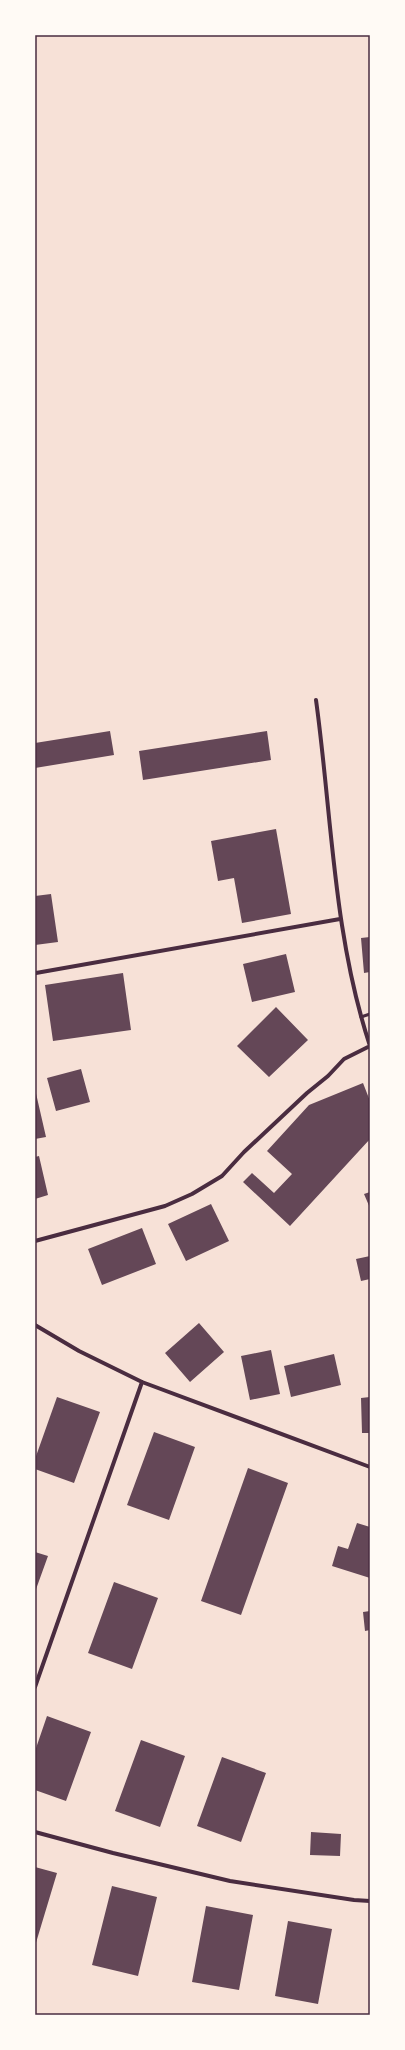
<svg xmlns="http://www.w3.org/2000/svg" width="405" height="2050" viewBox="0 0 405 2050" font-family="Arial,sans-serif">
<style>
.building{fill:#644757}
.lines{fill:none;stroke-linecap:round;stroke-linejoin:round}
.service{stroke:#4a2c40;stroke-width:3}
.minor{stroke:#4a2c40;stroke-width:4}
.neatline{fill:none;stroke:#4a2c40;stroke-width:1.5}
</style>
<rect width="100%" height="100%" fill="#f7e1d7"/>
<path class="building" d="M110 731 114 755 35 768V743Z
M267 731 271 760 143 780 139 751Z
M276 829 291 914 242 923 234 878 218 881 211 841Z
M51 894 58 942 35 945V896Z
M370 937V972L364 973 361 938Z
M286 954 295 992 252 1002 243 964Z
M123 973 131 1030 53 1041 45 985Z
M276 1007 308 1040 269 1077 237 1046Z
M81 1069 90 1102 56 1111 47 1078Z
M363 1083 370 1101V1139L290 1226 243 1182 252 1173 274 1193 292 1174 267 1151 309 1105Z
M35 1089 46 1137 35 1139Z
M39 1156 48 1195 35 1199V1157Z
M370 1192V1208L364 1194Z
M211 1204 229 1241 186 1261 168 1224Z
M142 1228 156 1264 102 1285 88 1249Z
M370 1256V1279L361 1281 356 1259Z
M199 1323 224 1352 190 1382 165 1353Z
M271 1350 280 1394 250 1400 241 1356Z
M334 1354 341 1385 291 1397 284 1366Z
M57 1397 100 1412 74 1483 35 1469V1459Z
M370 1397V1433H362L361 1398Z
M154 1432 195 1447 169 1520 127 1505Z
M248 1468 288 1483 241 1615 201 1601Z
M357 1523 370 1527V1578L332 1566 338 1546 348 1549Z
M35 1552 48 1556 35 1592Z
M114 1582 158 1598 132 1669 88 1653Z
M370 1611V1630L365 1631 363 1612Z
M47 1716 91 1732 66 1801 35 1790V1751Z
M141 1740 185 1756 160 1827 115 1811Z
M222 1757 266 1773 241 1842 197 1826Z
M311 1832 341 1834 340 1856 310 1855Z
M35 1867 57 1873 35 1946Z
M112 1886 157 1897 138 1976 92 1965Z
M206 1906 253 1915 239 1990 192 1982Z
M288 1921 332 1929 318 2004 275 1996Z"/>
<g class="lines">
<path class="service" d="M361 1017 370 1014"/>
<path class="minor" d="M316 700C332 816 333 934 370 1046
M36 973 340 919
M35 1241 165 1206 192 1194 222 1176 244 1152 307 1093 328 1076 344 1059 370 1046
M35 1325 79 1351 142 1382 370 1467
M35 1687 142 1382
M35 1832 113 1853 230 1881 354 1900 370 1901"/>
</g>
<rect width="405" height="2050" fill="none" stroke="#fffaf5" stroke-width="72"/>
<rect x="36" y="36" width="333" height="1978" class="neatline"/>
</svg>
